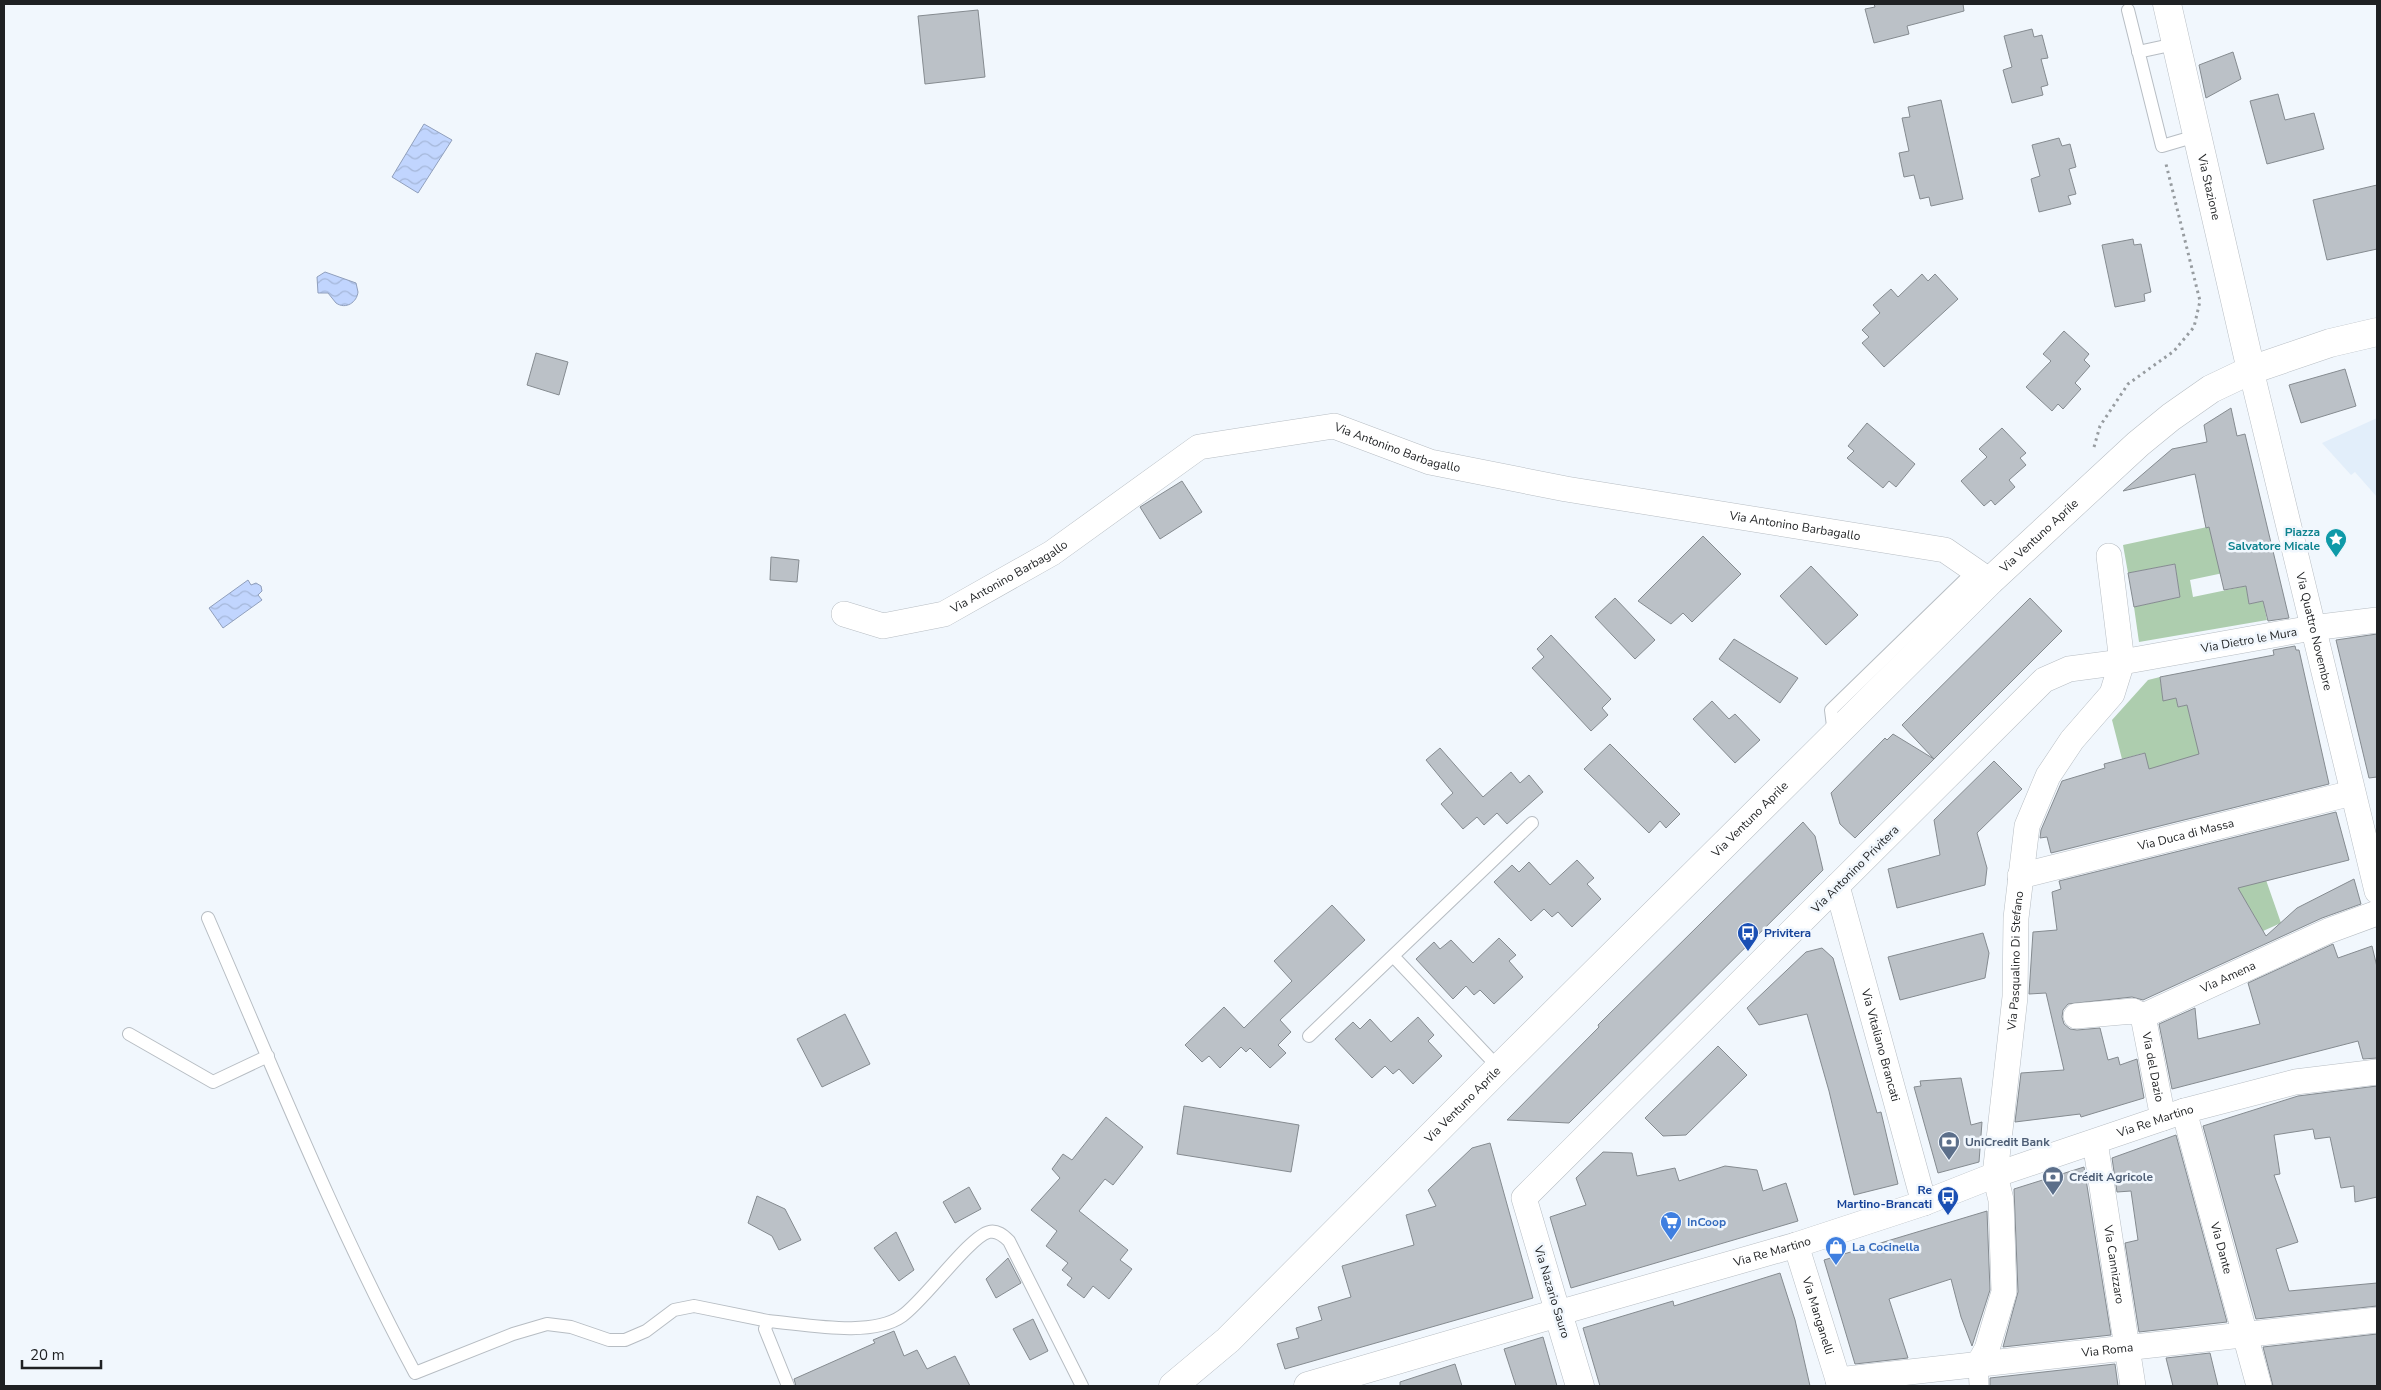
<svg xmlns="http://www.w3.org/2000/svg" width="2381" height="1390" viewBox="0 0 2381 1390" font-family="'Nunito Sans',sans-serif">
<style>
.built{fill:#e2eefa}
.green{fill:#adcdae}
.water{fill:url(#water-waves);stroke:#909fbc}
.building{fill:#bbc1c7;stroke:#858b90}
.lines{fill:none;stroke-linecap:round;stroke-linejoin:round}
.service-casing{stroke:#b7bdc3;stroke-width:14}
.pedestrian-casing{stroke:#b7bdc3;stroke-width:20}
.minor-casing{stroke:#b7bdc3;stroke-width:26}
.secondary-casing{stroke:#b7bdc3;stroke-width:29}
.primary-casing{stroke:#b7bdc3;stroke-width:29}
.path{stroke:#979ca0;stroke-width:3;stroke-dasharray:2.5 4;stroke-linecap:butt}
.service{stroke:#fff;stroke-width:12}
.pedestrian{stroke:#fff;stroke-width:19}
.minor{stroke:#fff;stroke-width:25}
.secondary{stroke:#fff;stroke-width:28}
.primary{stroke:#fff;stroke-width:28}
.labels{text-anchor:middle;stroke-width:5;stroke-linejoin:round;paint-order:stroke}
.street-label{font-size:12px;fill:#1f2123;stroke:#f1f7fd}
.culture-label{font-size:12px;font-weight:bold;fill:#0d838f;stroke:#f1f7fd;text-anchor:end}
.transit-label{font-size:12px;font-weight:bold;fill:#164399;stroke:#f1f7fd;text-anchor:start}
.service-label{font-size:12px;font-weight:bold;fill:#4e5e75;stroke:#f1f7fd;text-anchor:start}
.shop-label{font-size:12px;font-weight:bold;fill:#366cbe;stroke:#f1f7fd;text-anchor:start}
</style>
<defs>
<pattern id="water-waves" width="16" height="10" patternUnits="userSpaceOnUse" patternTransform="scale(1.25)"><rect width="16" height="10" fill="#c1d5fe"/><path d="M0 5q4-4 8 0t8 0" fill="none" stroke="#a5b7d9"/></pattern>
</defs>
<rect width="100%" height="100%" fill="#f1f7fd"/>
<path class="built" d="M2377 418V497L2355 472 2351 475 2322 443Z"/>
<path class="green" d="M2226 523 2213 545 2216 555 2225 553 2228 572 2190 580 2193 597 2246 586 2249 604 2263 601 2267 620 2139 642 2134 607 2180 597 2175 564 2128 573 2123 545Z
M2160 677 2163 700 2176 698 2178 707 2187 705 2196 741 2216 765 2149 769 2144 753 2122 759 2112 720 2148 680Z
M2230 880H2266L2281 923 2263 931 2249 907 2221 920Z"/>
<path class="water" d="M424 124 452 140 418 193 392 177Z
M325 272 356 283 358 292C357 302 346 310 336 303 333 300 331 296 328 293H318L317 277Z
M248 580 251 585 256 583 261 586 262 591 258 595 262 600 223 628 209 608Z"/>
<path class="building" d="M1874 4H1963L1964 11 1907 26 1909 34 1874 43 1865 9 1875 7Z
M978 10 985 77 925 84 918 16Z
M2032 29 2034 37 2042 35 2048 58 2041 59 2048 85 2041 87 2043 95 2012 103 2003 70 2012 67 2004 36Z
M2233 52 2241 79 2206 98 2199 65Z
M2278 94 2285 120 2314 113 2324 149 2267 164 2250 101Z
M1941 100 1963 199 1931 206 1929 197 1920 199 1914 175 1904 177 1899 153 1909 151 1902 118 1910 117 1908 107Z
M2059 138 2062 146 2070 144 2076 167 2069 169 2076 194 2068 196 2071 204 2039 212 2031 179 2040 176 2032 145Z
M2377 185V249L2327 260 2313 200Z
M2133 239 2134 245 2141 244 2151 292 2144 294 2145 301 2115 307 2102 245Z
M1922 274 1928 281 1935 274 1958 299 1884 367 1862 343 1869 337 1862 330 1880 313 1873 305 1891 289 1898 297Z
M2064 331 2089 354 2084 360 2090 366 2075 383 2081 389 2063 409 2058 404 2052 411 2026 387 2051 361 2043 354Z
M536 353 568 362 559 395 527 385Z
M2345 369 2356 406 2301 423 2289 385Z
M2231 408 2237 436 2245 434 2289 618 2268 621 2263 601 2249 604 2246 586 2224 590 2209 527 2206 528 2195 474 2123 491 2172 449 2207 442 2204 425Z
M1867 423 1915 464 1896 487 1889 481 1883 488 1847 458 1854 451 1848 446Z
M2002 428 2026 453 2020 458 2026 465 2009 480 2015 487 1995 505 1991 500 1984 506 1961 481 1987 457 1979 449Z
M1182 481 1202 512 1160 539 1140 507Z
M1703 536 1741 574 1692 622 1683 613 1671 624 1638 601Z
M771 557 799 560 797 582 770 580Z
M2175 564 2180 597 2134 607 2128 573Z
M1811 566 1858 615 1826 645 1780 596Z
M1615 598 1655 640 1635 659 1595 617Z
M2030 598 2062 631 1934 759 1902 725Z
M2377 634V777L2369 778 2336 640Z
M1551 635 1611 699 1602 708 1608 715 1591 731 1532 668 1544 657 1537 649Z
M1734 639 1798 678 1780 703 1719 659Z
M2295 646 2296 650H2299L2329 784 2051 853 2047 837 2040 838 2041 830 2062 781 2105 768 2104 764 2145 753 2149 769 2199 754 2187 705 2178 707 2176 698 2163 701 2160 677 2274 655 2273 650Z
M1712 701 1729 719 1735 714 1760 740 1735 763 1693 719Z
M1893 734 1934 759 1855 838 1840 824 1831 793 1885 738 1887 740Z
M1610 744 1680 814 1666 828 1660 821 1649 833 1584 769Z
M1440 748 1483 797 1511 772 1520 783 1529 775 1543 792 1507 824 1497 813 1484 825 1477 817 1463 829 1441 804 1453 793 1426 760Z
M1994 761 2022 789 1977 833 1987 868 1985 885 1897 908 1888 869 1940 855 1934 820Z
M2336 812 2349 860 2238 888 2266 936 2297 908 2354 879 2361 904 2322 918 2143 1000 2132 997 2068 1004 2063 1010 2062 1017 2064 1024 2070 1029 2077 1030 2100 1028 2108 1060 2118 1057 2120 1065 2137 1059 2144 1098 2081 1117 2080 1114 2015 1122 2021 1073 2064 1070 2046 993 2029 994 2033 932 2057 930 2052 892 2061 889 2059 881Z
M1803 822 1815 836 1823 870 1569 1123 1507 1120 1599 1027 1598 1025Z
M1577 860 1594 878 1587 884 1601 899 1572 927 1558 912 1552 917 1544 909 1531 921 1494 882 1512 865 1519 872 1529 862 1550 885Z
M1332 905 1365 940 1280 1020 1291 1032 1278 1045 1286 1053 1270 1068 1250 1048 1246 1052 1241 1047 1220 1068 1209 1056 1202 1062 1185 1045 1224 1007 1244 1028 1292 981 1274 961Z
M1983 933 1989 953 1985 978 1900 1000 1888 957Z
M1499 938 1516 955 1509 961 1523 977 1494 1004 1480 990 1474 995 1466 986 1453 999 1416 959 1434 942 1440 949 1451 940 1473 963Z
M2333 944 2338 958 2372 946 2377 967V1058L2363 1059 2358 1041 2172 1089 2159 1024 2195 1008 2198 1039 2260 1024 2248 983Z
M1822 948 1833 958 1877 1113 1881 1112 1898 1184 1854 1195 1829 1091 1807 1014 1759 1025 1747 1008 1806 952Z
M845 1014 870 1064 822 1087 797 1039Z
M1418 1017 1434 1035 1428 1041 1442 1056 1413 1084 1399 1069 1393 1074 1385 1066 1372 1078 1335 1039 1353 1022 1360 1029 1370 1019 1391 1042Z
M1718 1046 1747 1075 1686 1135 1663 1136 1645 1118Z
M1961 1078 1971 1125 1982 1122 1979 1162 1938 1173 1914 1087 1921 1086 1920 1081Z
M2377 1086V1197L2355 1202 2354 1186 2341 1188 2330 1137 2315 1139 2313 1129 2274 1135 2280 1174 2274 1175 2298 1242 2276 1249 2289 1291 2377 1283V1306L2256 1319 2203 1126 2298 1096Z
M1184 1106 1299 1125 1291 1172 1177 1154Z
M1106 1117 1143 1147 1113 1185 1105 1179 1079 1211 1128 1250 1120 1260 1132 1269 1109 1299 1093 1286 1084 1298 1067 1285 1072 1278 1062 1270 1068 1263 1046 1246 1057 1231 1031 1210 1060 1178 1052 1169 1063 1154 1072 1160Z
M2176 1135 2227 1322 2139 1332 2125 1243 2138 1240 2131 1191 2117 1192 2112 1158Z
M1490 1143 1533 1298 1285 1369 1277 1344 1299 1338 1296 1328 1322 1320 1318 1307 1351 1297 1342 1266 1414 1245 1406 1215 1436 1206 1428 1190 1472 1148Z
M1603 1152 1632 1153 1637 1176 1675 1168 1679 1181 1725 1166 1757 1170 1763 1191 1786 1183 1798 1221 1571 1288 1550 1217 1586 1205 1576 1178Z
M2084 1167 2111 1335 2003 1347 2018 1292 2014 1189Z
M969 1187 981 1209 955 1223 943 1202Z
M757 1196 785 1209 801 1240 779 1250 772 1236 748 1223Z
M1987 1211 1990 1290 1972 1346 1961 1317 1951 1279 1889 1299 1908 1358 1855 1364 1824 1260Z
M896 1232 914 1270 899 1281 874 1248Z
M1008 1258 1021 1283 996 1298 986 1279Z
M1780 1273 1795 1320 1810 1386H1600L1583 1328 1673 1301 1674 1306Z
M1033 1319 1048 1351 1030 1360 1013 1329Z
M894 1331 904 1356 917 1350 927 1369 955 1356 970 1386H796L794 1379 875 1343 873 1340Z
M2377 1334V1386H2273L2263 1347Z
M1543 1337 1557 1386H1516L1504 1349Z
M2210 1353 2218 1386H2173L2166 1358Z
M1455 1364 1462 1386H1400V1382Z
M2115 1364 2118 1386H1990V1378Z"/>
<g class="lines">
<g class="service-casing">
<path id="service" d="M2128 10 2162 146 2196 136
M2138 52 2175 44
M1834 734 1831 710 1975 570
M208 918C274 1070 336 1226 415 1373L513 1334 547 1324 571 1327 609 1340H625L646 1331 674 1310 694 1306 768 1321
M1393 956 1499 1068
M129 1034 213 1082 268 1056
M1309 1036 1532 823
M788 1386 765 1329 768 1321C805 1324 871 1338 902 1316 924 1301 970 1236 989 1232 997 1230 1003 1235 1009 1241L1082 1386"/>
</g>
<g class="pedestrian-casing">
<path id="pedestrian" d="M1978 1365 1979 1386"/>
</g>
<g class="minor-casing">
<g id="minor">
<path id="s1" d="M2251 370 2377 891"/>
<path id="s2" d="M844 614 883 626 944 614 1052 553 1199 447 1334 426 1430 462 1566 489 1945 550 1990 581"/>
<path id="s3" d="M2377 620 2312 628 2122 662 2069 669 2044 680 1524 1198 1558 1313 1796 1245 1924 1203 1995 1175 2184 1111 2295 1082 2377 1072"/>
<path id="s4" d="M2020 876 2352 793"/>
<path id="s5" d="M1837 886 1924 1203"/>
<path id="s6" d="M2076 1016 2133 1011 2143 1016 2328 931 2377 913"/>
<path id="s7" d="M2143 1016 2163 1118"/>
<path id="s8" d="M2184 1111 2259 1386"/>
<path id="s9" d="M2095 1142 2133 1386"/>
<path id="s10" d="M1796 1245 1840 1386"/>
<path id="s11" d="M1978 1365 1987 1349 2004 1292 2001 1200 1995 1175 2015 997 2016 918 2027 826 2048 776 2072 740 2112 694 2122 662 2109 556"/>
<path id="s12" d="M1838 1380 2377 1320"/>
</g>
</g>
<g class="secondary-casing">
<g id="secondary">
<path id="s13" d="M2167 4 2251 370"/>
<path d="M1308 1386 1558 1313 1580 1386"/>
</g>
</g>
<g class="primary-casing">
<g id="primary">
<path id="s14" d="M1173 1386 1228 1340 1499 1068 1990 581 2138 444 2171 417 2211 389 2251 370 2330 343 2377 332"/>
</g>
</g>
<path class="path" d="M2094 447 2100 426 2128 384 2174 351 2194 327 2200 301 2166 164"/>
<use href="#service" class="service"/>
<use href="#pedestrian" class="pedestrian"/>
<use href="#minor" class="minor"/>
<use href="#secondary" class="secondary"/>
<use href="#primary" class="primary"/>
</g>
<defs>
<g id="sight-pin" transform="scale(1.125)"><path d="M0 17L-7.5 6A9.5 9.5 0 1 1 7.5 6Z" fill="#0f9aa8" stroke="#f1f7fd"/><path d="M0-6L1.8-2.2L6-1.7L2.9 1.2L3.7 5.4L0 3.3L-3.7 5.4L-2.9 1.2L-6-1.7L-1.8-2.2Z" fill="#fff"/></g>
<g id="bus-pin" transform="scale(1.125)"><path d="M0 17L-7.5 6A9.5 9.5 0 1 1 7.5 6Z" fill="#1a4fb4" stroke="#f1f7fd"/><path d="M-5-6H5V4H4V6H2V4H-2V6H-4V4H-5ZM-3.5-4V0h7V-4ZM-3.5 1.2v1.5H-2V1.2ZM2 1.2v1.5H3.5V1.2Z" fill="#fff"/></g>
<g id="bank-pin" transform="scale(1.125)"><path d="M0 17L-7.5 6A9.5 9.5 0 1 1 7.5 6Z" fill="#5c6f8a" stroke="#f1f7fd"/><path d="M-6-4H6V4H-6ZM0-2.3a2.3 2.3 0 1 0 0 4.6a2.3 2.3 0 1 0 0-4.6Z" fill="#fff"/></g>
<g id="supermarket-pin" transform="scale(1.125)"><path d="M0 17L-7.5 6A9.5 9.5 0 1 1 7.5 6Z" fill="#3f7fe0" stroke="#f1f7fd"/><path d="M-6-5.5h2.5l.6 2H6L4.5 2H-2.5L-4.4-4H-6ZM-1.5 3.2a1.3 1.3 0 1 0 .1 0ZM3 3.2a1.3 1.3 0 1 0 .1 0Z" fill="#fff"/></g>
<g id="shop-pin" transform="scale(1.125)"><path d="M0 17L-7.5 6A9.5 9.5 0 1 1 7.5 6Z" fill="#3f7fe0" stroke="#f1f7fd"/><path d="M-5-2.5h2.3a2.7 3.5 0 0 1 5.4 0H5L5.5 6h-11ZM-1.5-2.5h3a1.5 2.3 0 0 0-3 0Z" fill="#fff"/></g>
</defs>
<g fill-rule="evenodd">
<use href="#sight-pin" x="2336" y="539"/>
<use href="#bus-pin" x="1748" y="933"/>
<use href="#bank-pin" x="1949" y="1142"/>
<use href="#bank-pin" x="2053" y="1177"/>
<use href="#bus-pin" x="1948" y="1197"/>
<use href="#supermarket-pin" x="1671" y="1222"/>
<use href="#shop-pin" x="1836" y="1247"/>
</g>
<g class="labels">
<g class="street-label">
<text dy="4" stroke="none"><textPath href="#s13" startOffset="188">Via Stazione</textPath></text>
<text dy="4" stroke="none"><textPath href="#s2" startOffset="612">Via Antonino Barbagallo</textPath></text>
<text dy="4" stroke="none"><textPath href="#s2" startOffset="1018">Via Antonino Barbagallo</textPath></text>
<text dy="4" stroke="none"><textPath href="#s14" startOffset="1214">Via Ventuno Aprile</textPath></text>
<text dy="4" stroke="none"><textPath href="#s2" startOffset="178">Via Antonino Barbagallo</textPath></text>
<text dy="4" stroke="none"><textPath href="#s1" startOffset="269">Via Quattro Novembre</textPath></text>
<text transform="translate(2249 640) rotate(-10)" y="4">Via Dietro le Mura</text>
<text dy="4" stroke="none"><textPath href="#s14" startOffset="809">Via Ventuno Aprile</textPath></text>
<text dy="4" stroke="none"><textPath href="#s4" startOffset="171">Via Duca di Massa</textPath></text>
<text transform="translate(1855 869) rotate(-45)" y="4">Via Antonino Privitera</text>
<text dy="4" stroke="none"><textPath href="#s11" startOffset="411">Via Pasqualino Di Stefano</textPath></text>
<text dy="4" stroke="none"><textPath href="#s6" startOffset="162">Via Amena</textPath></text>
<text dy="4" stroke="none"><textPath href="#s5" startOffset="165">Via Vitaliano Brancati</textPath></text>
<text dy="4" stroke="none"><textPath href="#s7" startOffset="52">Via del Dazio</textPath></text>
<text dy="4" stroke="none"><textPath href="#s14" startOffset="404">Via Ventuno Aprile</textPath></text>
<text dy="4" stroke="none"><textPath href="#s3" startOffset="1821">Via Re Martino</textPath></text>
<text dy="4" stroke="none"><textPath href="#s8" startOffset="142">Via Dante</textPath></text>
<text dy="4" stroke="none"><textPath href="#s3" startOffset="1416">Via Re Martino</textPath></text>
<text dy="4" stroke="none"><textPath href="#s9" startOffset="124">Via Cannizzaro</textPath></text>
<text transform="translate(1552 1292) rotate(73)" y="4">Via Nazario Sauro</text>
<text dy="4" stroke="none"><textPath href="#s10" startOffset="74">Via Manganelli</textPath></text>
<text dy="4" stroke="none"><textPath href="#s12" startOffset="271">Via Roma</textPath></text>
</g>
<g class="culture-label">
<text x="2320" y="536">Piazza<tspan x="2320" dy="14">Salvatore Micale</tspan></text>
</g>
<g class="transit-label">
<text x="1764" y="937">Privitera</text>
<text x="1932" y="1194" text-anchor="end">Re<tspan x="1932" dy="14">Martino-Brancati</tspan></text>
</g>
<g class="service-label">
<text x="1965" y="1146">UniCredit Bank</text>
<text x="2069" y="1181">Crédit Agricole</text>
</g>
<g class="shop-label">
<text x="1687" y="1226">InCoop</text>
<text x="1852" y="1251">La Cocinella</text>
</g>
</g>
<rect width="2381" height="1390" fill="none" stroke="#1f2123" stroke-width="10"/>
<path d="M22 1360v8h79v-8" fill="none" stroke="#1f2123" stroke-width="2.5"/>
<text x="30" y="1360" font-size="15" fill="#1f2123" stroke="#f1f7fd" stroke-width="4" paint-order="stroke">20 m</text>
</svg>
